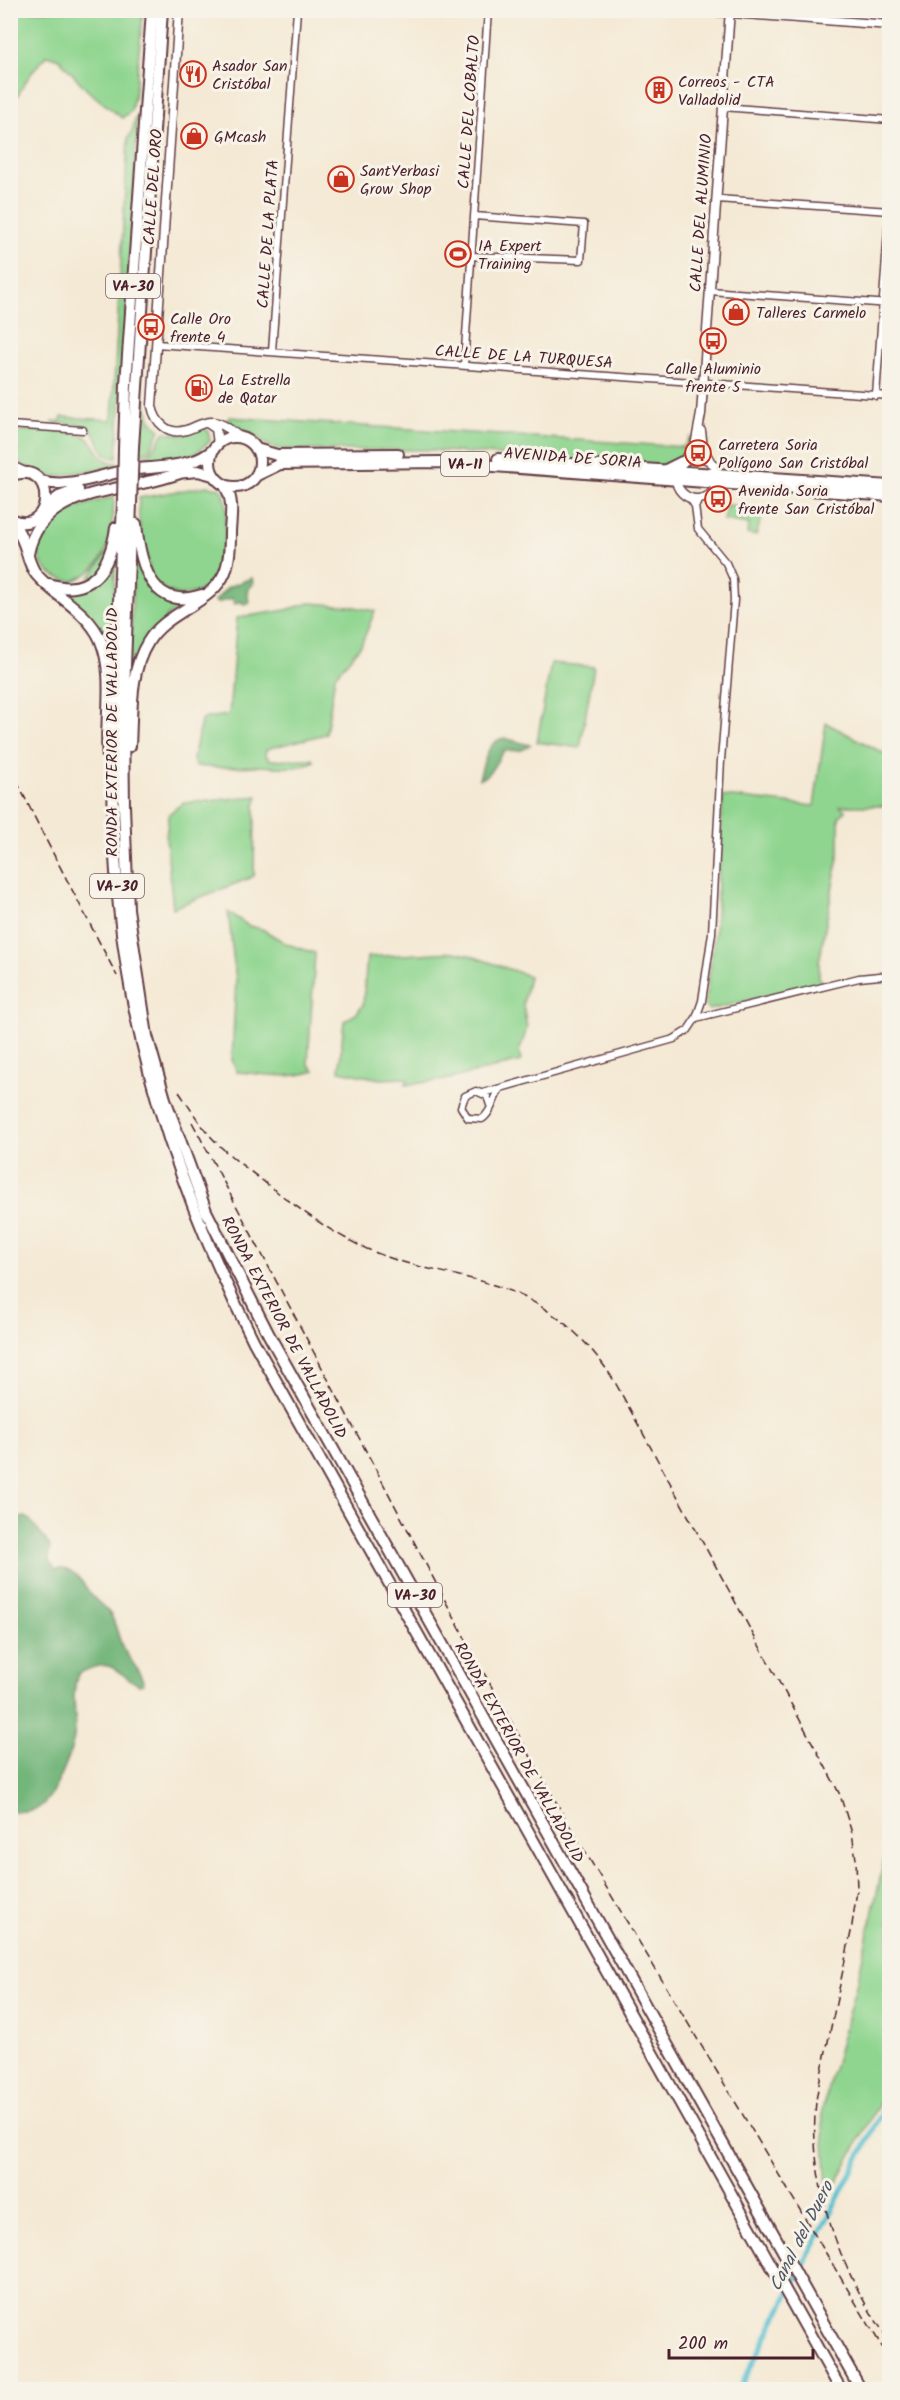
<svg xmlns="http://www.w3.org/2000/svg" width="900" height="2400" viewBox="0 0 900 2400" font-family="Kalam,sans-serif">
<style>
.green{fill:#8fd58f;stroke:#6c7a5d;stroke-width:1.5}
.forest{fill:#73b67a;stroke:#5e6a52;stroke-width:1.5}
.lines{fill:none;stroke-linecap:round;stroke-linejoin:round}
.canal{stroke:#56c0d1;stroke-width:5}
.street-casing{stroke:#643d44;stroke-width:9}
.secondary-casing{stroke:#643d44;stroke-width:11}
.highway-casing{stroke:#643d44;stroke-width:14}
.street{stroke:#fff;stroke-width:6}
.secondary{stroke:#fff;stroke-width:8}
.highway{stroke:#fff;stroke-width:10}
.rail{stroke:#4a1f2b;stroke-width:1.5;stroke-dasharray:9 4.5;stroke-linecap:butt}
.highway-bridge-casing{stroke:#643d44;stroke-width:14;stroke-linecap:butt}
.highway-bridge{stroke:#fff;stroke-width:10}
.labels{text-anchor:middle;stroke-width:6;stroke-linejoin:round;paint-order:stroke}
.shield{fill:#f7f3e8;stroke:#7e5f64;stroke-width:1.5}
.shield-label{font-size:15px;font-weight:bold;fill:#4a1f2b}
.poi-label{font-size:16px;fill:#4a1f2b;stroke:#f7f3e8;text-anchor:start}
.street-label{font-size:16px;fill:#4a1f2b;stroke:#f7f3e8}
.water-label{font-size:18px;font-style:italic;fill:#4e5765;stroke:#f7f3e8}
</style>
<rect width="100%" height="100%" fill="#f7f3e8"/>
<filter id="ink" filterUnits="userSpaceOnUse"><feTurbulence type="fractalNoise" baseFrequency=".0167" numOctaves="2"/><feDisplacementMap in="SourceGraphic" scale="12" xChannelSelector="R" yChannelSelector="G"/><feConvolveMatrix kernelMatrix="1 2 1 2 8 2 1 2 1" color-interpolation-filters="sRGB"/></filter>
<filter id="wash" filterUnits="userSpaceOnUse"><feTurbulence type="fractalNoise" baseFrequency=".008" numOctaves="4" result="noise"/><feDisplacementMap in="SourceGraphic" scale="24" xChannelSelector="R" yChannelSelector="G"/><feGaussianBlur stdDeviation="1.35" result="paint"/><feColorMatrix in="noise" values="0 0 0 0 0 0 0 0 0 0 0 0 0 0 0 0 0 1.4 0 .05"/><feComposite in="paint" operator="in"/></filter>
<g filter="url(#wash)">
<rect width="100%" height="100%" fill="#f4e9d4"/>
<path class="green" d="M11 11H143L135 93 131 111 122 118 87 90 59 59 47 55C33 70 17 90 12 111 10 121 14 135 16 145L11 149Z
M138 115 117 458C97 457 102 438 89 428 80 421 63 425 52 422L61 421 62 417 112 420 128 138C135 132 132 122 138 115Z
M144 398 150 419 160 430 150 450 140 455Z
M229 417 684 447 690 437 691 438C687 456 675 463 658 466L428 450H288C267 447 270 447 253 435 245 429 235 427 227 420Z
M204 428 208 431 210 441 195 454 140 462V458C155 454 156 443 165 432L184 435Z
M28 430C42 431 74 430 85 436 99 444 97 462 117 463L116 466 53 477 11 460V433Z
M207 486 221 488C229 500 226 515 225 528 224 543 225 560 218 573 206 599 169 601 153 579 150 575 149 566 148 561 142 540 137 521 139 498Z
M114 497C113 533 110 567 73 581 31 576 28 538 61 516 77 505 95 502 114 497Z
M727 505 765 508 756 535 747 534 749 524 723 520Z
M116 540 112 672 108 654 58 591 81 590Z
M135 540 155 590 193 599 167 616 133 674 129 677Z
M310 603 350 606 375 611 361 645 335 676 326 734 270 748 266 750 265 754 270 760 312 759 314 761C296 771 277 766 258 766 236 767 217 769 196 766L193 760 201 721 205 718 229 715 237 618 286 610Z
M551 663 594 667 580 748 537 742Z
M826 723 889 756V806H840L846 811 839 817V852L819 962V978L822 983 709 1010 705 1005 715 933 723 796 814 806Z
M258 796 255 806 254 875 250 878 173 908 166 837 169 814 183 803Z
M228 912 249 926 262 929 287 944 315 953 308 1063 314 1071C290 1080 263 1074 237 1072L232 1060 236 980Z
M454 952 469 955 529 976 523 1004 527 1028 519 1052 521 1061 449 1079 405 1085 408 1080 404 1078 380 1079 339 1071 344 1021 356 1014 363 1005 367 957Z
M889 1838V2084L830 2195 827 2188 822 2110 858 1978Z"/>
<path class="forest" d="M252 578 253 584 247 591 249 603 243 604 241 601 235 604 232 598 217 603 215 601 228 587Z
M504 738 530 745 522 750 504 751C496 760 491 777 479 779 483 765 487 741 504 738Z
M26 1517 31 1521 50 1546 49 1560 55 1569C77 1567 81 1582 93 1597 100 1605 107 1608 112 1617 117 1627 118 1638 123 1648 130 1661 140 1669 144 1684L139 1685C111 1670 113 1656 78 1674 71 1693 76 1710 75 1729 74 1749 55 1798 38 1808 31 1812 18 1811 11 1812V1525L18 1518Z"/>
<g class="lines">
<path class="canal" d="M739 2390 890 2097"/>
</g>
</g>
<g filter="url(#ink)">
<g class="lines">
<g class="street-casing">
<path id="street" d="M723 107 890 120
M717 199 890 211
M471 256 581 260 584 224 474 216
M710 291 890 304
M156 344 890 396
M272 351 297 10
M464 365 488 10
M876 396 890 202
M10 425 83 430
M695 506 701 498
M696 1018 859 978 890 975
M483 1093 674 1039 688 1030 696 1018 702 1001 712 933 721 760 734 600 733 579 726 563 698 529 695 506 689 497
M490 1105 487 1096 476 1091 465 1096 461 1107 468 1118 482 1119C491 1113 494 1099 499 1090"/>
</g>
<g class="secondary-casing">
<path id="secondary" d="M179 10 152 406C155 422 168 436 186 430 195 428 202 421 213 422 224 423 232 432 241 438
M693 10 890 25
M207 423 216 429 218 444
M701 431 703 448 710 461
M676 478a21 21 0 1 1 42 0a21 21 0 1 1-42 0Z
M686 458 695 446 701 414 730 10
M10 465 27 473"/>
</g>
<g class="highway-casing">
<path id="highway" d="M210 462a25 25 0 1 1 50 0a25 25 0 1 1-50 0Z
M133 447 162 10
M124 449 126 384 152 10
M256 449 277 455 398 454
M498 459 890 486
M664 471 682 462
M176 473 198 471 213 475
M257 475 280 464 440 462 890 496
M10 476C58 456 56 539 10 519
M41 481C69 489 100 475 128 470 150 467 173 468 193 461 201 459 207 455 213 450
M131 503 123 720 124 806 128 909 147 1036 165 1099 206 1211 269 1335 861 2390
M123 504C120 565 118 627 116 689 113 762 111 834 119 907 134 1060 185 1205 254 1342L841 2390
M44 508 59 497 78 490
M11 519C16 527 21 535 24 544 28 554 29 565 36 574 55 597 87 610 100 639 116 675 104 720 108 758
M136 524C140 563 151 612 202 595
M28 554C39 495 100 493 147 482 159 480 171 476 183 472
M49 584C92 598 110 567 116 528
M130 746C132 712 129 672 148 642 166 611 212 604 225 572 230 559 230 544 230 531 231 515 234 500 225 486"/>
</g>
<use href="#street" class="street"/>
<use href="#secondary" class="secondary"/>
<use href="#highway" class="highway"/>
<path class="rail" d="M10 768 43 834 117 976
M179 1092C190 1108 200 1125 214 1140 228 1155 246 1168 263 1181 299 1209 338 1239 382 1255 416 1268 452 1273 487 1283 542 1298 587 1335 616 1384L824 1764 840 1795 852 1833 856 1859 857 1890 851 1932 817 2094C805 2178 840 2274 890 2341
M192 1122 475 1657 569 1825 890 2360"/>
<g class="highway-bridge-casing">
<path id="highway-bridge" d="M131 503 133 447
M123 504 124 449"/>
</g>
<use href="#highway-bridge" class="highway-bridge"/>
</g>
</g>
<defs>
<g id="restaurant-ring" transform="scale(1.35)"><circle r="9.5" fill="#f7f3e8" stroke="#c8321e" stroke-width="1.5"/><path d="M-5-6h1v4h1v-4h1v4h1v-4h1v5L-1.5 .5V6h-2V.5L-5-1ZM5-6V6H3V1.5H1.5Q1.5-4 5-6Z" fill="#c8321e"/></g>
<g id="building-ring" transform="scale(1.35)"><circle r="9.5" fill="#f7f3e8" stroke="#c8321e" stroke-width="1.5"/><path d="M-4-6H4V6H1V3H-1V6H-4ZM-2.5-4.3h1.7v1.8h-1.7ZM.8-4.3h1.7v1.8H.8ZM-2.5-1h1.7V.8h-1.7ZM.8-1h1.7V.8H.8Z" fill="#c8321e"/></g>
<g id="shop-ring" transform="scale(1.35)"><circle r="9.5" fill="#f7f3e8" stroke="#c8321e" stroke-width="1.5"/><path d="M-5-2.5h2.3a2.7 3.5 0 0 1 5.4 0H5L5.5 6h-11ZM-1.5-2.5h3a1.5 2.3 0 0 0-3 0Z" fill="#c8321e"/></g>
<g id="stadium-ring" transform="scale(1.35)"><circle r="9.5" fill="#f7f3e8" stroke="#c8321e" stroke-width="1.5"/><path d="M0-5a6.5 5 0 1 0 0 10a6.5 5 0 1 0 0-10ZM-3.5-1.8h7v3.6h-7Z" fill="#c8321e"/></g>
<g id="bus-ring" transform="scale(1.35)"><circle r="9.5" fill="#f7f3e8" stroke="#c8321e" stroke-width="1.5"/><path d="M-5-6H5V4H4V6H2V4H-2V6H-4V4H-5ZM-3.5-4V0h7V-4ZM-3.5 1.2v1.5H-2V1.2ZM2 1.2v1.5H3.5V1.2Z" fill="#c8321e"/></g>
<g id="fuel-ring" transform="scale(1.35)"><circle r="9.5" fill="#f7f3e8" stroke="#c8321e" stroke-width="1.5"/><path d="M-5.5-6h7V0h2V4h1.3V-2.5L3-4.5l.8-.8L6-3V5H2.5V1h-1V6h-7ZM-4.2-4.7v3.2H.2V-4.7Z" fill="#c8321e"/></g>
</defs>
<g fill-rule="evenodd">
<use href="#restaurant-ring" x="193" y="74"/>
<use href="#building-ring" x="659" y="90"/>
<use href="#shop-ring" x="194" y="136"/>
<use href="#shop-ring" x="341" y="179"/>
<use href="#stadium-ring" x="458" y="254"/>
<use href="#shop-ring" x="736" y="312"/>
<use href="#bus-ring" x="151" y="327"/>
<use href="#bus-ring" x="713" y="341"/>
<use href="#fuel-ring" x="199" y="388"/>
<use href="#bus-ring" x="698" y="453"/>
<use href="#bus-ring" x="718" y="499"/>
</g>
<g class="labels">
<g class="shield">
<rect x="106" y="274" width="54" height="24" rx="4.5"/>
<rect x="441" y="452" width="48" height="24" rx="4.5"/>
<rect x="90" y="874" width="54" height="24" rx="4.5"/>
<rect x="388" y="1583" width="54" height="24" rx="4.5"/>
</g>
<g class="shield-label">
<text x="133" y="291">VA-30</text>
<text x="465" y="469">VA-11</text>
<text x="117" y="891">VA-30</text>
<text x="415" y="1600">VA-30</text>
</g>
<g class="poi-label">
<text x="212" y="71">Asador San<tspan x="212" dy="18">Cristóbal</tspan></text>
<text x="678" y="87">Correos - CTA<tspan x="678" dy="18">Valladolid</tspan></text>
<text x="214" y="142">GMcash</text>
<text x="360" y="176">SantYerbasi<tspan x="360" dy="18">Grow Shop</tspan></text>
<text x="478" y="251">IA Expert<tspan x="478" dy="18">Training</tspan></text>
<text x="756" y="318">Talleres Carmelo</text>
<text x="170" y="324">Calle Oro<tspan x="170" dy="18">frente 4</tspan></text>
<text x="713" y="374" text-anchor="middle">Calle Aluminio<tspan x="713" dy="18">frente 5</tspan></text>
<text x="218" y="385">La Estrella<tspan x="218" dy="18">de Qatar</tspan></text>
<text x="718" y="450">Carretera Soria<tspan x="718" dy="18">Polígono San Cristóbal</tspan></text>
<text x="738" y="496">Avenida Soria<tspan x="738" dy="18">frente San Cristóbal</tspan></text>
</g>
<g class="street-label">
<text transform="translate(468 112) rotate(-86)" y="6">CALLE DEL COBALTO</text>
<text transform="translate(152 187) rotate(-86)" y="6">CALLE DEL ORO</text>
<text transform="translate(700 213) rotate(-86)" y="6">CALLE DEL ALUMINIO</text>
<text transform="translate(267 234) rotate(-86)" y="6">CALLE DE LA PLATA</text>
<text transform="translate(524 356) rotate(4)" y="6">CALLE DE LA TURQUESA</text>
<text transform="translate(573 457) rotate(4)" y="6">AVENIDA DE SORIA</text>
<text transform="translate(111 732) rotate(-90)" y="6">RONDA EXTERIOR DE VALLADOLID</text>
<text transform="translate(285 1327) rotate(62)" y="6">RONDA EXTERIOR DE VALLADOLID</text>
<text transform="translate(520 1752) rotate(61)" y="6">RONDA EXTERIOR DE VALLADOLID</text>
</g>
<g class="water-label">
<text transform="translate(801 2236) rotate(-63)" y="6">Canal del Duero</text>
</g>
</g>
<rect width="900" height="2400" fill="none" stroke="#f7f3e8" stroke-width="36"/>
<path d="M669 2349v9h144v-9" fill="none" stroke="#4a1f2b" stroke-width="3"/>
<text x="678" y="2349" font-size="18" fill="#4a1f2b" stroke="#f7f3e8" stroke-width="4.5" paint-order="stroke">200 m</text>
</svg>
